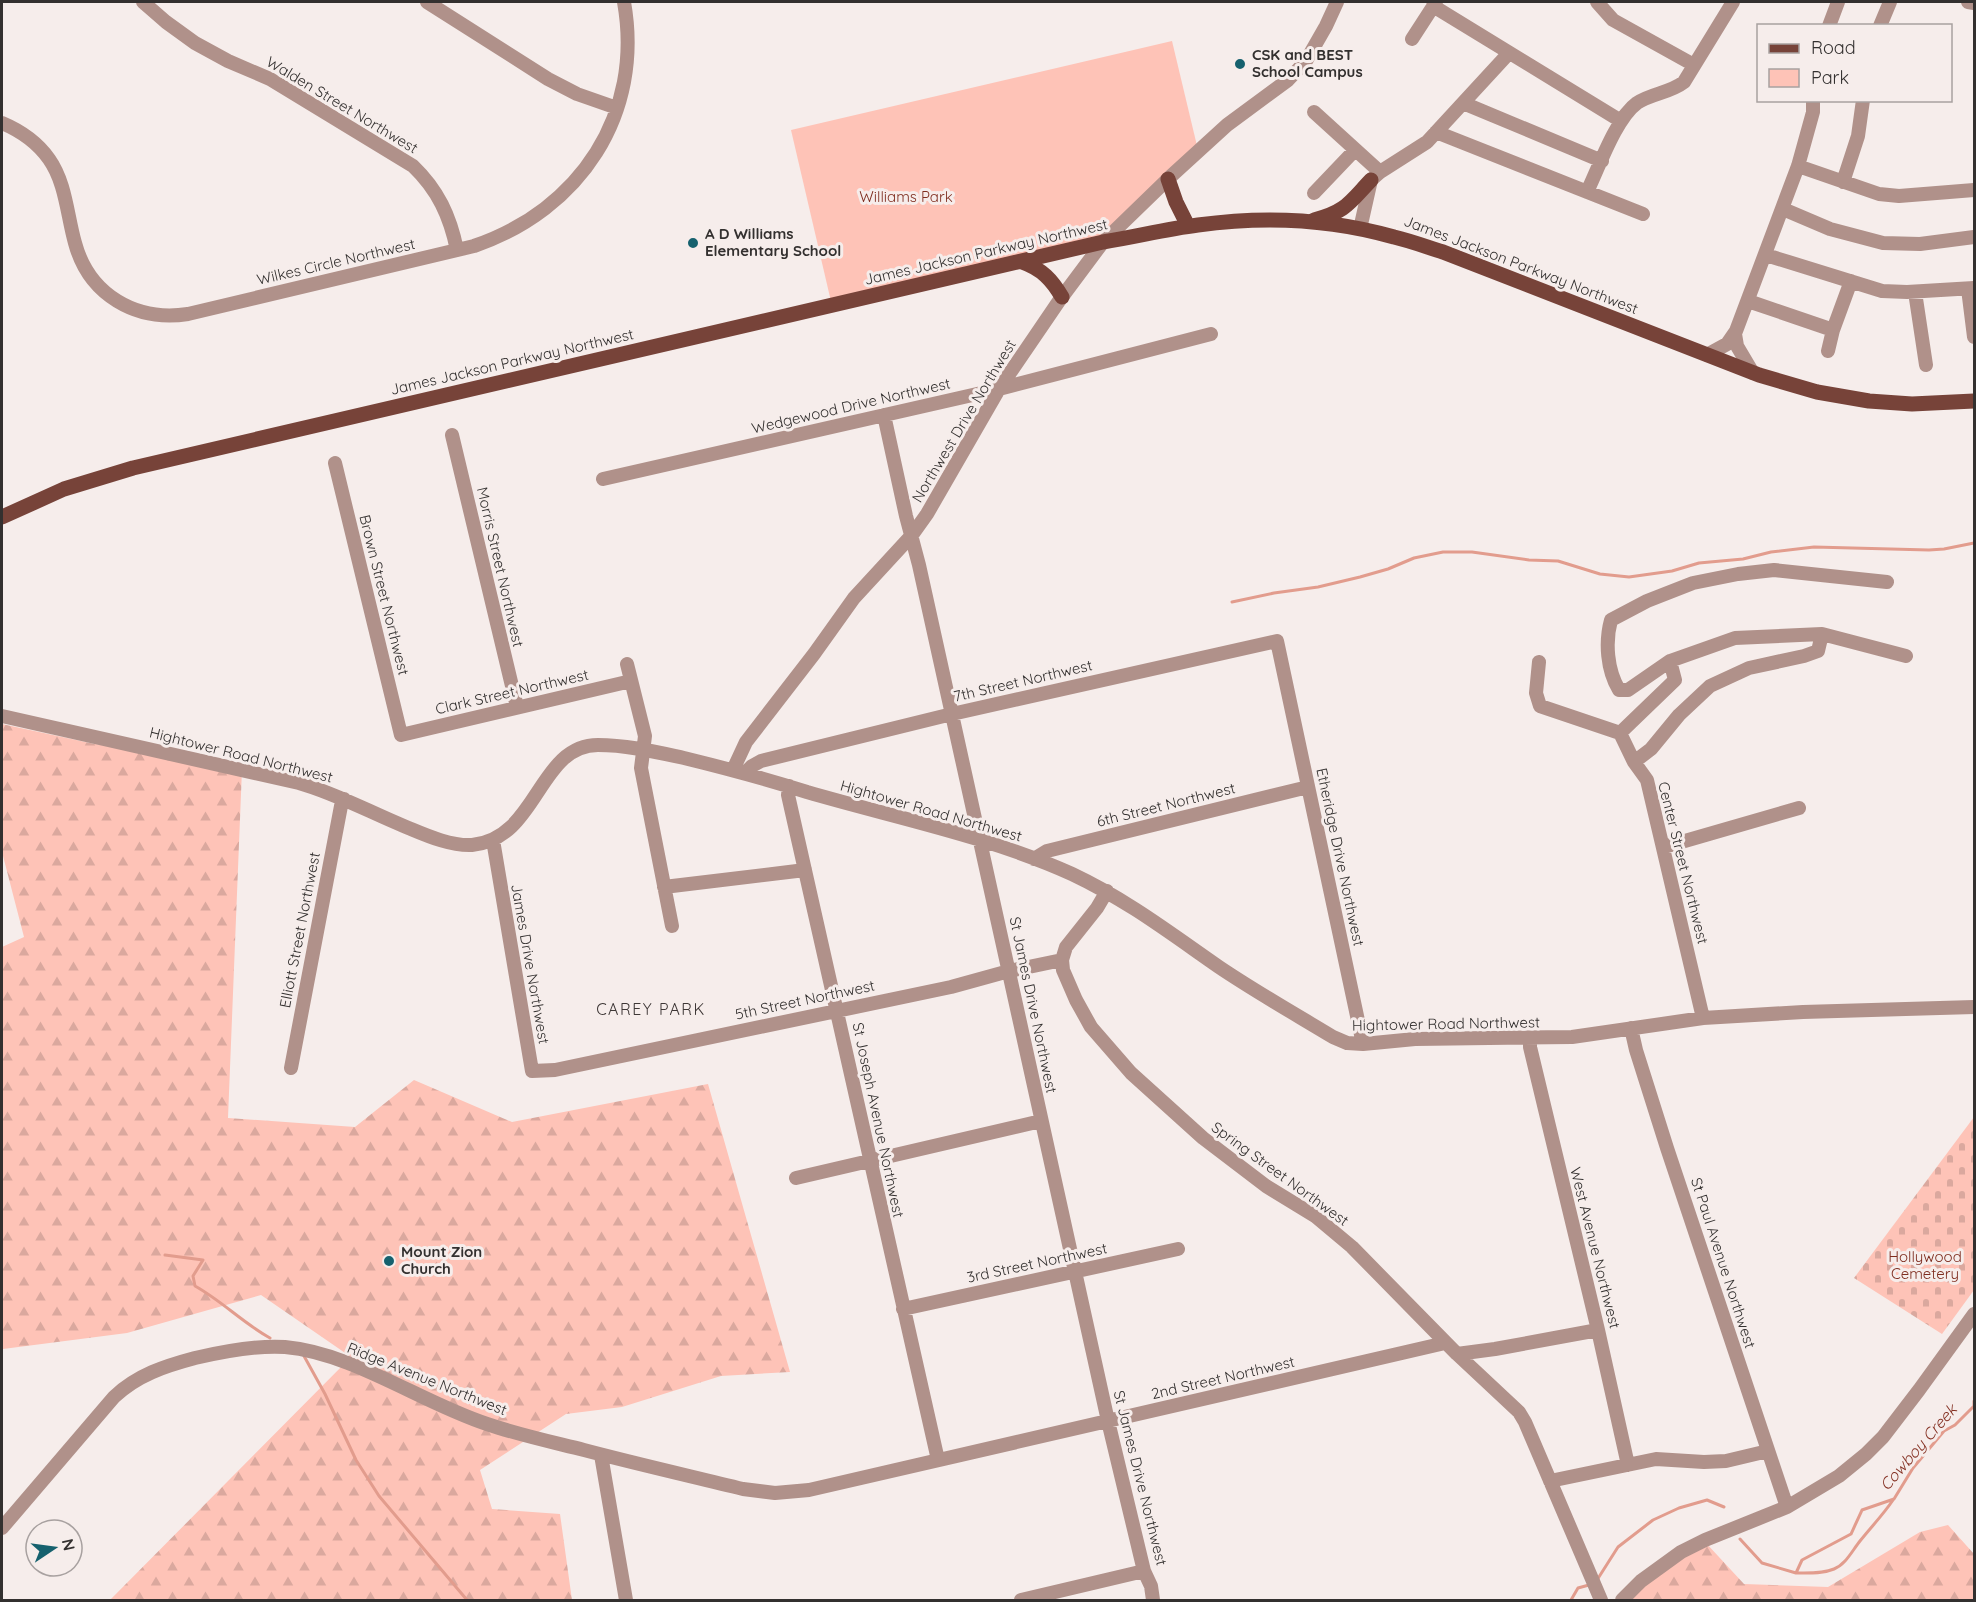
<svg xmlns="http://www.w3.org/2000/svg" width="1976" height="1602" viewBox="0 0 1976 1602" font-family="Quicksand,sans-serif">
<style>
.green{fill:#fec3b7}
.forest{fill:url(#forest-firs)}
.cemetery{fill:url(#cemetery-stones)}
.lines{fill:none;stroke-linecap:round;stroke-linejoin:round}
.stream{stroke:#e29c8d;stroke-width:3}
.minor{stroke:#b0918a;stroke-width:14}
.major{stroke:#774339;stroke-width:15}
.poi-dot{fill:#16616e;stroke:#f6edeb;stroke-width:2}
.labels{text-anchor:middle;stroke-width:6;stroke-linejoin:round;paint-order:stroke}
.poi-label{font-size:15px;font-weight:bold;fill:#33302f;stroke:#f6edeb;text-anchor:start}
.street-label{font-size:15px;fill:#33302f;stroke:#f6edeb}
.park-label{font-size:15px;fill:#7f2d1f;stroke:#f6edeb}
.neighbourhood-label{font-size:16px;letter-spacing:1.5px;fill:#3e3736;stroke:#f6edeb}
.water-label{font-size:16px;font-style:italic;fill:#853224;stroke:#f6edeb}
</style>
<defs>
<pattern id="forest-firs" width="22" height="20" patternUnits="userSpaceOnUse" patternTransform="scale(1.5)"><rect width="22" height="20" fill="#fec3b7"/><path d="M5 1l3.5 6h-7zM16 11l3.5 6h-7z" fill="#daa89e"/></pattern>
<pattern id="cemetery-stones" width="16" height="16" patternUnits="userSpaceOnUse" patternTransform="scale(1.5)"><rect width="16" height="16" fill="#fec3b7"/><path d="M2 7V4a2 2 0 0 1 4 0v3zM10 15v-3a2 2 0 0 1 4 0v3z" fill="#daa89e"/></pattern>
</defs>
<rect width="100%" height="100%" fill="#f6edeb"/>
<path class="green" d="M1172 41 1198 150 1104 241 833 310 791 130Z"/>
<path class="forest" d="M2 724 90 743 242 769 228 1118 355 1127 414 1080 512 1122 708 1084 790 1372 721 1376 622 1407 566 1414 480 1470 492 1509 560 1514 572 1600H110L351 1357 261 1295 127 1333 3 1349 2 1344V947L24 937 2 852Z
M1948 1525 1974 1554V1600H1624L1647 1578 1706 1543 1744 1584 1828 1587 1920 1532Z"/>
<path class="cemetery" d="M1974 1117V1290L1942 1334 1854 1278Z"/>
<g class="lines">
<path class="stream" d="M1232 602 1274 593 1318 587 1360 577 1388 569 1414 558 1443 552H1472L1529 560 1558 561 1600 574 1629 577 1672 571 1699 563 1743 559 1771 552 1814 547 1929 550 1944 549 1974 543
M165 1255 203 1260 193 1276 195 1286C222 1301 243 1323 270 1338
M304 1356 325 1394 356 1460 379 1496 467 1600
M1740 1539 1762 1563 1796 1573 1802 1560 1851 1534 1862 1510 1894 1499 1913 1468 1944 1431 1955 1425 1974 1406V1401
M1796 1573C1808 1573 1822 1574 1834 1569 1846 1564 1852 1551 1860 1541 1871 1527 1883 1515 1893 1500
M1597 1580 1618 1547 1653 1520 1679 1508 1707 1500 1724 1507
M1571 1600 1578 1588 1589 1585"/>
<path class="minor" d="M143 2 166 22 195 43 228 61 270 79 413 166C438 190 450 216 457 250
M427 2 548 79 577 94 617 108
M1597 2 1613 20 1694 65
M1968 2 1974 3
M1433 6 1621 121
M1829 26 1838 2
M1880 26 1890 2
M1412 39 1436 2
M1463 103 1602 161
M1314 112 1380 172
M2 123C21 131 37 142 49 159 66 183 67 215 75 243 89 295 136 322 188 314L474 246C580 210 644 114 624 2
M1436 132 1643 214
M1798 166 1879 194 1899 196 1974 190
M1843 182 1858 136 1863 100
M1587 192C1599 167 1616 118 1637 103 1652 93 1670 93 1684 82L1733 2
M1314 193 1355 150
M1783 209 1830 229 1883 243 1920 244 1974 237
M1360 229 1371 180 1380 172 1427 142 1509 53
M1766 255 1882 291 1907 292 1974 288
M1968 289 1974 337
M1915 292 1926 365
M1748 301 1833 330
M1735 334 1737 346 1753 373
M1828 351 1833 330 1851 281
M1707 355 1727 344 1736 331 1798 166 1813 112V100
M884 415 906 516 919 565 1108 1421 1144 1571 1151 1586 1153 1600
M452 435 517 707
M335 463 401 735 631 681
M603 479 999 389 1211 334
M1670 661 1628 690H1619C1607 670 1605 642 1611 620L1647 601 1693 583 1738 574 1774 570 1887 582
M1539 662 1536 693 1540 706 1620 733 1634 762 1647 780 1703 1018
M627 664 645 736 641 768 672 926
M2 716 299 783C338 794 373 814 411 829 430 837 452 846 472 845 538 839 538 745 598 745 627 745 656 752 684 758 725 768 766 779 807 792 896 818 988 836 1072 874 1127 900 1170 933 1219 967 1256 992 1295 1014 1333 1037L1347 1043 1363 1044 1415 1039 1572 1037 1703 1018 1803 1012 1974 1007
M1620 733 1675 680 1670 661 1735 638 1822 634 1906 656
M1634 762 1651 749 1679 715 1710 686 1749 668 1804 656 1818 651 1822 634
M733 770 746 742 814 654 854 598 912 535 927 514 999 389 1059 301 1103 242 1170 177 1227 125 1288 80 1306 61 1326 26 1337 2
M745 773 752 766 761 761 952 714 1277 641 1363 1044
M789 786 788 795 938 1460
M493 840 532 1071 555 1070 951 987 1009 971 1062 960
M1664 847 1799 808
M1034 859 1047 851 1308 787
M664 887 805 870
M1107 891 1097 908 1066 947 1062 960 1063 970 1076 1000 1091 1027 1131 1073 1203 1138 1266 1186 1315 1216 1352 1247 1457 1354 1519 1412 1525 1422 1601 1600
M1631 1028 1636 1050 1667 1148 1787 1507
M1530 1039V1047L1598 1330 1628 1465
M291 1068 341 806 344 799
M796 1178 1041 1121
M903 1309 1178 1249
M1457 1354 1495 1349 1598 1330
M601 1455 626 1600
M1550 1481 1656 1459 1704 1462 1726 1461 1768 1451
M2 1528 114 1397C137 1375 165 1366 195 1358 221 1352 258 1345 285 1347 353 1353 422 1403 487 1424 519 1435 552 1442 584 1450 637 1464 690 1476 743 1489L775 1493 809 1490 1445 1343
M1021 1600 1144 1571
M1622 1600 1641 1581 1681 1552 1705 1540 1787 1507 1839 1476 1866 1454 1883 1437 1919 1390 1974 1314"/>
<path class="major" d="M1168 179 1176 202 1188 226
M1314 220C1346 212 1350 202 1371 180
M1022 262C1042 269 1052 280 1062 297
M2 517 64 489 133 468 1103 242C1135 237 1166 229 1198 225 1263 216 1331 219 1394 237 1411 241 1427 247 1443 252L1759 375 1817 392 1869 401 1912 404 1974 401"/>
</g>
<g class="poi-dot">
<circle cx="1240" cy="64" r="6"/>
<circle cx="693" cy="243" r="6"/>
<circle cx="389" cy="1261" r="6"/>
</g>
<g class="labels">
<g class="poi-label">
<text x="1252" y="60">CSK and BEST<tspan x="1252" dy="17">School Campus</tspan></text>
<text x="705" y="239">A D Williams<tspan x="705" dy="17">Elementary School</tspan></text>
<text x="401" y="1257">Mount Zion<tspan x="401" dy="17">Church</tspan></text>
</g>
<g class="street-label">
<text transform="translate(342 105) rotate(31)" y="5">Walden Street Northwest</text>
<text transform="translate(986 252) rotate(-13)" y="5">James Jackson Parkway Northwest</text>
<text transform="translate(336 262) rotate(-13)" y="5">Wilkes Circle Northwest</text>
<text transform="translate(1521 265) rotate(21)" y="5">James Jackson Parkway Northwest</text>
<text transform="translate(512 362) rotate(-13)" y="5">James Jackson Parkway Northwest</text>
<text transform="translate(851 406) rotate(-13)" y="5">Wedgewood Drive Northwest</text>
<text transform="translate(964 421) rotate(-59)" y="5">Northwest Drive Northwest</text>
<text transform="translate(500 567) rotate(77)" y="5">Morris Street Northwest</text>
<text transform="translate(384 595) rotate(76)" y="5">Brown Street Northwest</text>
<text transform="translate(1023 681) rotate(-13)" y="5">7th Street Northwest</text>
<text transform="translate(512 692) rotate(-13)" y="5">Clark Street Northwest</text>
<text transform="translate(241 755) rotate(14)" y="5">Hightower Road Northwest</text>
<text transform="translate(1166 805) rotate(-14)" y="5">6th Street Northwest</text>
<text transform="translate(931 811) rotate(16)" y="5">Hightower Road Northwest</text>
<text transform="translate(1340 857) rotate(78)" y="5">Etheridge Drive Northwest</text>
<text transform="translate(1683 863) rotate(76)" y="5">Center Street Northwest</text>
<text transform="translate(300 930) rotate(-79)" y="5">Elliott Street Northwest</text>
<text transform="translate(530 964) rotate(80)" y="5">James Drive Northwest</text>
<text transform="translate(805 1000) rotate(-12)" y="5">5th Street Northwest</text>
<text transform="translate(1033 1005) rotate(78)" y="5">St James Drive Northwest</text>
<text transform="translate(1446 1024) rotate(-1)" y="5">Hightower Road Northwest</text>
<text transform="translate(878 1120) rotate(78)" y="5">St Joseph Avenue Northwest</text>
<text transform="translate(1280 1174) rotate(36)" y="5">Spring Street Northwest</text>
<text transform="translate(1595 1248) rotate(76)" y="5">West Avenue Northwest</text>
<text transform="translate(1037 1263) rotate(-12)" y="5">3rd Street Northwest</text>
<text transform="translate(1723 1263) rotate(72)" y="5">St Paul Avenue Northwest</text>
<text transform="translate(1223 1378) rotate(-13)" y="5">2nd Street Northwest</text>
<text transform="translate(427 1379) rotate(22)" y="5">Ridge Avenue Northwest</text>
<text transform="translate(1140 1478) rotate(76)" y="5">St James Drive Northwest</text>
</g>
<g class="park-label">
<text x="906" y="202">Williams Park</text>
<text x="1925" y="1262">Hollywood<tspan x="1925" dy="17">Cemetery</tspan></text>
</g>
<g class="neighbourhood-label">
<text x="651" y="1015">CAREY PARK</text>
</g>
<g class="water-label">
<text transform="translate(1918 1447) rotate(-49)" y="6">Cowboy Creek</text>
</g>
</g>
<rect width="1976" height="1602" fill="none" stroke="#33302f" stroke-width="6"/>
<rect x="1757" y="24" width="195" height="78" fill="#f6edeb" stroke="#a8a1a0" stroke-width="1.5"/>
<rect x="1769" y="44" width="30" height="9" fill="#774339" stroke="#a8a1a0" stroke-width="1.5"/>
<text x="1811" y="54" font-size="18" fill="#33302f">Road</text>
<rect x="1769" y="69" width="30" height="18" fill="#fec3b7" stroke="#a8a1a0" stroke-width="1.5"/>
<text x="1811" y="84" font-size="18" fill="#33302f">Park</text>
<g transform="translate(54 1548) rotate(77)"><circle r="28" fill="#f6edeb" stroke="#a8a1a0" stroke-width="1.5"/>
<path d="M0-4.5L10 22L0 15L-10 22Z" fill="#16616e"/>
<text y="-9" font-size="16" font-weight="bold" text-anchor="middle" fill="#33302f">N</text>
</g>
</svg>
